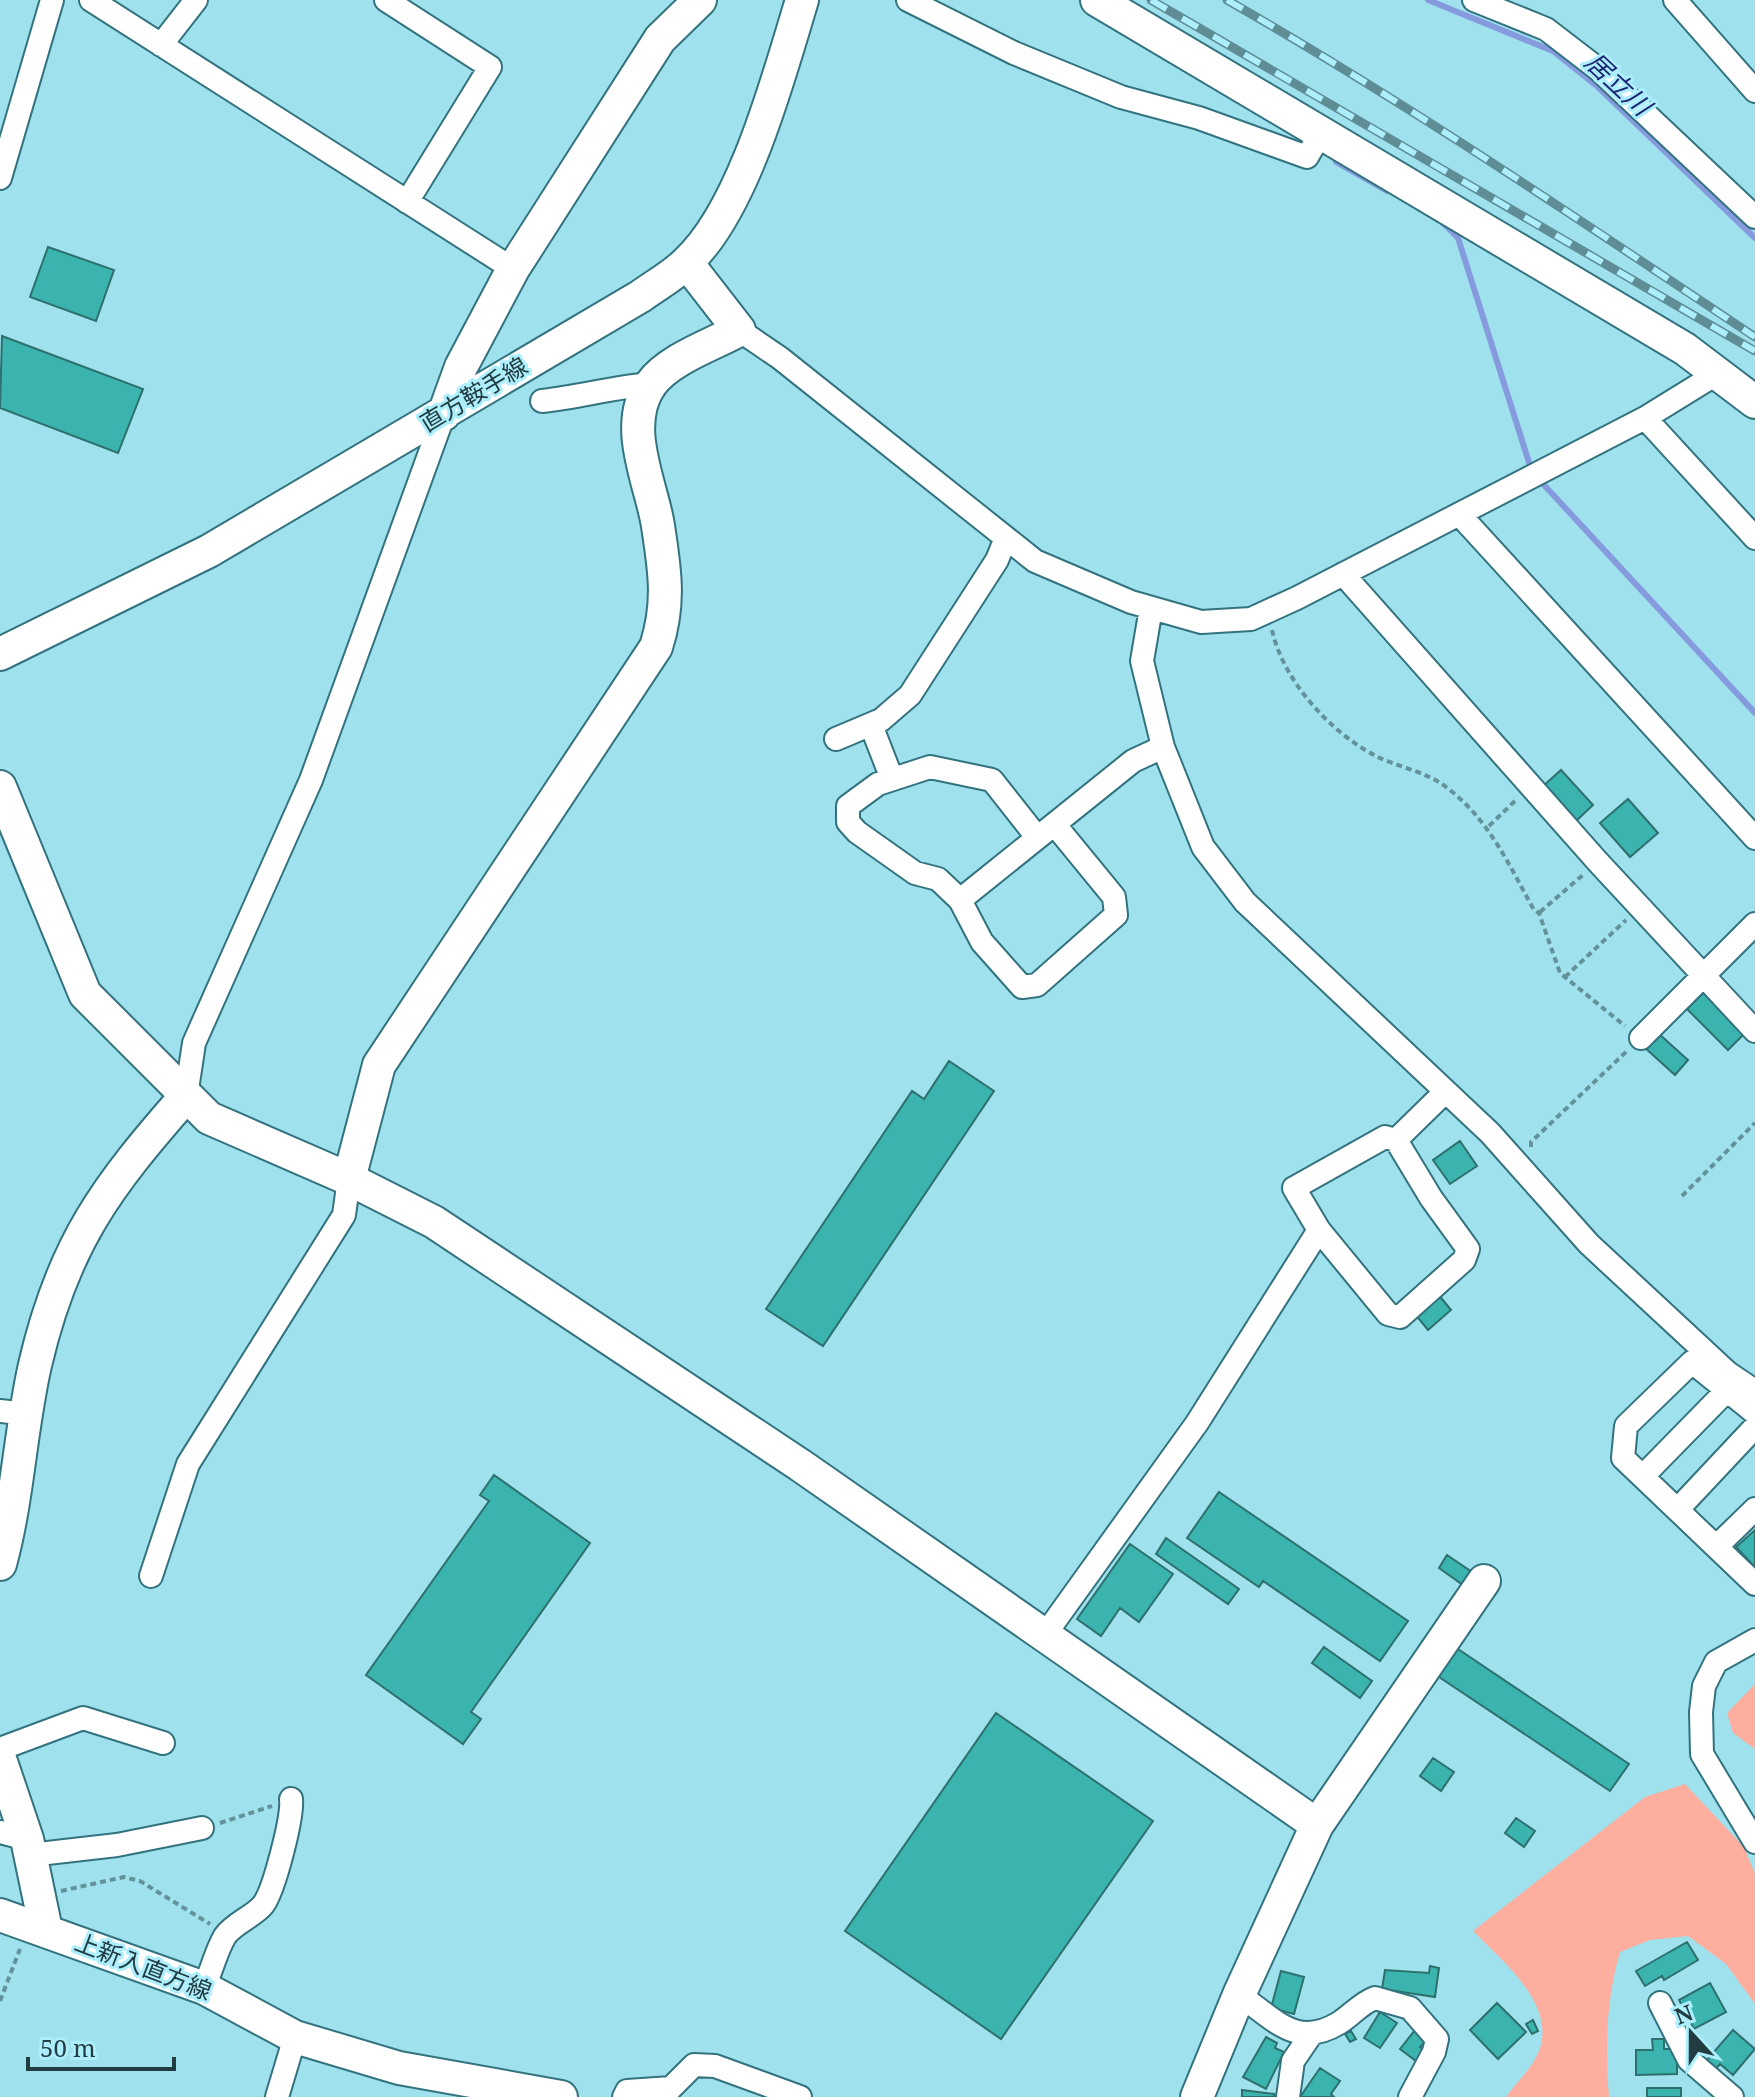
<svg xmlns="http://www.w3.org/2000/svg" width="1755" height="2097" viewBox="0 0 1755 2097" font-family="'Noto Serif','Noto Sans JP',serif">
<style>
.green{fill:#fdae9f}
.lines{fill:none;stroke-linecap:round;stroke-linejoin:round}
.stream{stroke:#869ade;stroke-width:6}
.building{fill:#3bb3ae;stroke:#2d706d;stroke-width:2}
.street-casing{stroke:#33737f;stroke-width:26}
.secondary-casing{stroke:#33737f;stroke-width:36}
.path{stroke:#63929b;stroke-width:4;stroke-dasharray:6 4;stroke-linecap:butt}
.street{stroke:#fff;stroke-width:22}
.secondary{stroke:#fff;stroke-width:32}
.rail-casing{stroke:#5f8d96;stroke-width:9}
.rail{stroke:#aceefb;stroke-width:6;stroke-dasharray:18;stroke-linecap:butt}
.labels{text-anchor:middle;stroke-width:6;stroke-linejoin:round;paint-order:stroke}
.street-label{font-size:24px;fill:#223d42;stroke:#aceefb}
.water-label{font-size:26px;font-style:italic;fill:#1d2775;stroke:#aceefb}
</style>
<rect width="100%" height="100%" fill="#9fe1ed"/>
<path class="green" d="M1755 1684V1749L1733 1733 1727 1713Z
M1685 1784 1744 1847 1755 1874V2004L1726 1964 1688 1936 1650 1940 1620 1952C1606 2000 1605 2048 1609 2097H1506C1516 2083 1533 2067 1539 2051 1557 2004 1502 1961 1473 1931L1645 1797Z"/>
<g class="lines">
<path class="stream" d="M1428 0 1553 51 1598 87 1755 238
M1336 162 1387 191
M1442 222 1458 238 1532 472 1755 713"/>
</g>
<path class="building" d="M48 247 114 270 96 321 30 297Z
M2 336 143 389 118 453 0 408Z
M1561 770 1593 805 1575 822 1542 787Z
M1628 799 1658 833 1630 857 1600 823Z
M1704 992 1745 1033 1728 1050 1687 1009Z
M1658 1033 1688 1060 1675 1075 1645 1048Z
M949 1061 994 1091 823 1346 766 1309 912 1091 924 1099Z
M1460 1141 1477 1166 1450 1184 1433 1160Z
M1438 1294 1451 1310 1428 1330 1415 1314Z
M494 1475 590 1543 471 1712 481 1719 463 1744 366 1675 489 1501 480 1495Z
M1219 1492 1408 1621 1380 1661 1263 1581 1259 1587 1187 1538Z
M1755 1530V1567L1736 1547Z
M1166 1538 1239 1589 1228 1604 1156 1554Z
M1130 1544 1173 1574 1139 1622 1120 1608 1101 1636 1077 1619Z
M1447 1555 1472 1572 1463 1585 1439 1568Z
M1324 1647 1372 1681 1360 1698 1312 1663Z
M1455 1647 1629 1764 1610 1791 1436 1675Z
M996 1713 1153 1821 1001 2039 845 1931Z
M1433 1758 1454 1772 1441 1791 1420 1776Z
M1516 1818 1535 1831 1524 1847 1505 1833Z
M1687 1942 1698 1960 1664 1980 1662 1976 1645 1986 1636 1971Z
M1430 1966 1439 1968 1435 1997 1382 1989 1385 1970 1429 1973Z
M1281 1971 1304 1977 1294 2014 1271 2008Z
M1710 1983 1726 2012 1694 2029 1679 2000Z
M1497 2003 1526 2032 1498 2059 1470 2030Z
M1380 2012 1397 2023 1380 2048 1364 2038Z
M1533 2020 1538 2031 1532 2034 1526 2024Z
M1415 2030 1427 2039 1420 2047 1424 2050 1416 2061 1400 2049Z
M1733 2030 1755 2049 1733 2075 1720 2064 1715 2070 1706 2061Z
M1351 2031 1356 2039 1350 2042 1345 2034Z
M1266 2037 1277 2043 1275 2048 1284 2052 1266 2089 1243 2077Z
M1652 2039H1664V2049H1677V2074L1636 2075V2050H1653Z
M1320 2068 1340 2081 1331 2094 1334 2097H1300Z
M1647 2088H1681V2097H1647Z
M1242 2090 1274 2094V2097H1242Z"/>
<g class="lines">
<g class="street-casing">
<path id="street" d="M91 0 513 269
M386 0 490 67 407 202
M908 0 1014 53 1121 97 1199 118 1307 157 1322 131
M1474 0 1546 29 1598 69 1755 217
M1675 0 1755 91
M161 45 196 0
M0 178 52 0
M739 330 780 358 1035 561 1131 602 1201 622 1251 619 1297 598 1645 418 1718 373
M542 401C579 397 614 387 651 384
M1645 418 1755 538
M1459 514 1755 838
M1343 574 1598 862 1755 1031
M1151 608 1142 661 1163 747 1203 847 1245 902 1490 1133 1589 1244 1728 1373 1755 1391
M871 725 892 779
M836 739 881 720 910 695 997 560 1005 540
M1037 837 992 780 930 767 878 784 848 806V822L857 832 915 873 938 879 960 900 982 942 1022 987 1037 985 1116 915 1114 897 1055 825
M960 900 1133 761 1163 747
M1641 1038 1755 924
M186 1096 194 1043 311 780 444 414
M1319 1230 1388 1314 1400 1317 1464 1260 1468 1249 1431 1198 1396 1140
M0 1411 28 1414
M1755 1413 1692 1362 1626 1426 1623 1458 1755 1584
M1644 1475 1737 1380
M1678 1509 1755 1427
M1717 1546 1755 1509
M151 1576 188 1464 344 1215 349 1179
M1044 1636 1197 1423 1319 1230 1294 1188 1385 1137 1396 1140 1445 1092
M1755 1640 1716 1662 1704 1686 1701 1712 1702 1754 1755 1842
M0 1749 83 1718 163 1743
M0 1832 27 1839
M30 1855 117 1845 202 1828
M204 1988C211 1972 216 1951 225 1936 234 1923 253 1917 263 1905 274 1891 293 1817 291 1799
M1239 1995C1275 2019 1296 2049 1339 2023 1352 2015 1361 2003 1375 1998L1410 2008 1437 2039 1434 2052 1410 2097
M1660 2003 1689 2060 1732 2097
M277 2097 295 2037
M624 2097 627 2091 671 2088 694 2065 715 2066 800 2097
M1288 2097 1293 2061 1310 2036"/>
</g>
<g class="secondary-casing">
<path id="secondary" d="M1097 0 1685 349 1755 402
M444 414 461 367 513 269 660 39 700 0
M0 654 209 551 641 296C656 285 673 276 686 263 744 210 779 75 802 0
M0 787 85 994 209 1118 349 1179 434 1222 800 1465 1317 1825
M349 1179 379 1065 656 647C670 604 665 571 658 526 652 485 621 426 651 384 669 359 712 345 739 330L687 263
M0 1564C18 1498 20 1431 35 1365 63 1244 106 1187 186 1096
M0 1759 27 1839 46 1930
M0 1915 204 1988 295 2037 399 2068 561 2097
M1197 2097 1239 1995 1317 1825 1484 1581"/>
</g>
<path class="path" d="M1272 630C1283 680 1329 731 1374 755 1396 767 1426 771 1446 787 1489 819 1509 865 1534 910L1539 913 1560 973 1625 1026
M1489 826 1517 799
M1540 912 1584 874
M1565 977 1626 920
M1531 1147V1142L1628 1050
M1682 1196 1755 1123
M220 1823 272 1806
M61 1891 124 1877 140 1881 210 1924
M0 2001 20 1949"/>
<use href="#street" class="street"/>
<use href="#secondary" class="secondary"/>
<g class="rail-casing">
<path id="rail" d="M1151 0 1755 351
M1227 0C1409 104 1581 221 1755 337"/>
</g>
<use href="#rail" class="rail"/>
</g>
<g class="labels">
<g class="street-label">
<text transform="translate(474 395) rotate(-31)" y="8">直方鞍手線</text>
<text transform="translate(143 1967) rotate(21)" y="8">上新入直方線</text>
</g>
<g class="water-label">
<text transform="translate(1618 84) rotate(43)" y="9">居立川</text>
</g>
</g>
<g transform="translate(1691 2033) rotate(339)" stroke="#aceefb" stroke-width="6" paint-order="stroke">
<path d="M0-6L14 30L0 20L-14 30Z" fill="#223d42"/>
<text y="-12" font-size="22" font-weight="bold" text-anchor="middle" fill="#223d42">N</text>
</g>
<path d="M28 2057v12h146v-12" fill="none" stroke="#223d42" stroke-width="4"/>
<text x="40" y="2057" font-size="24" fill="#223d42" stroke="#aceefb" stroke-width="6" paint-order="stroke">50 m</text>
</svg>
